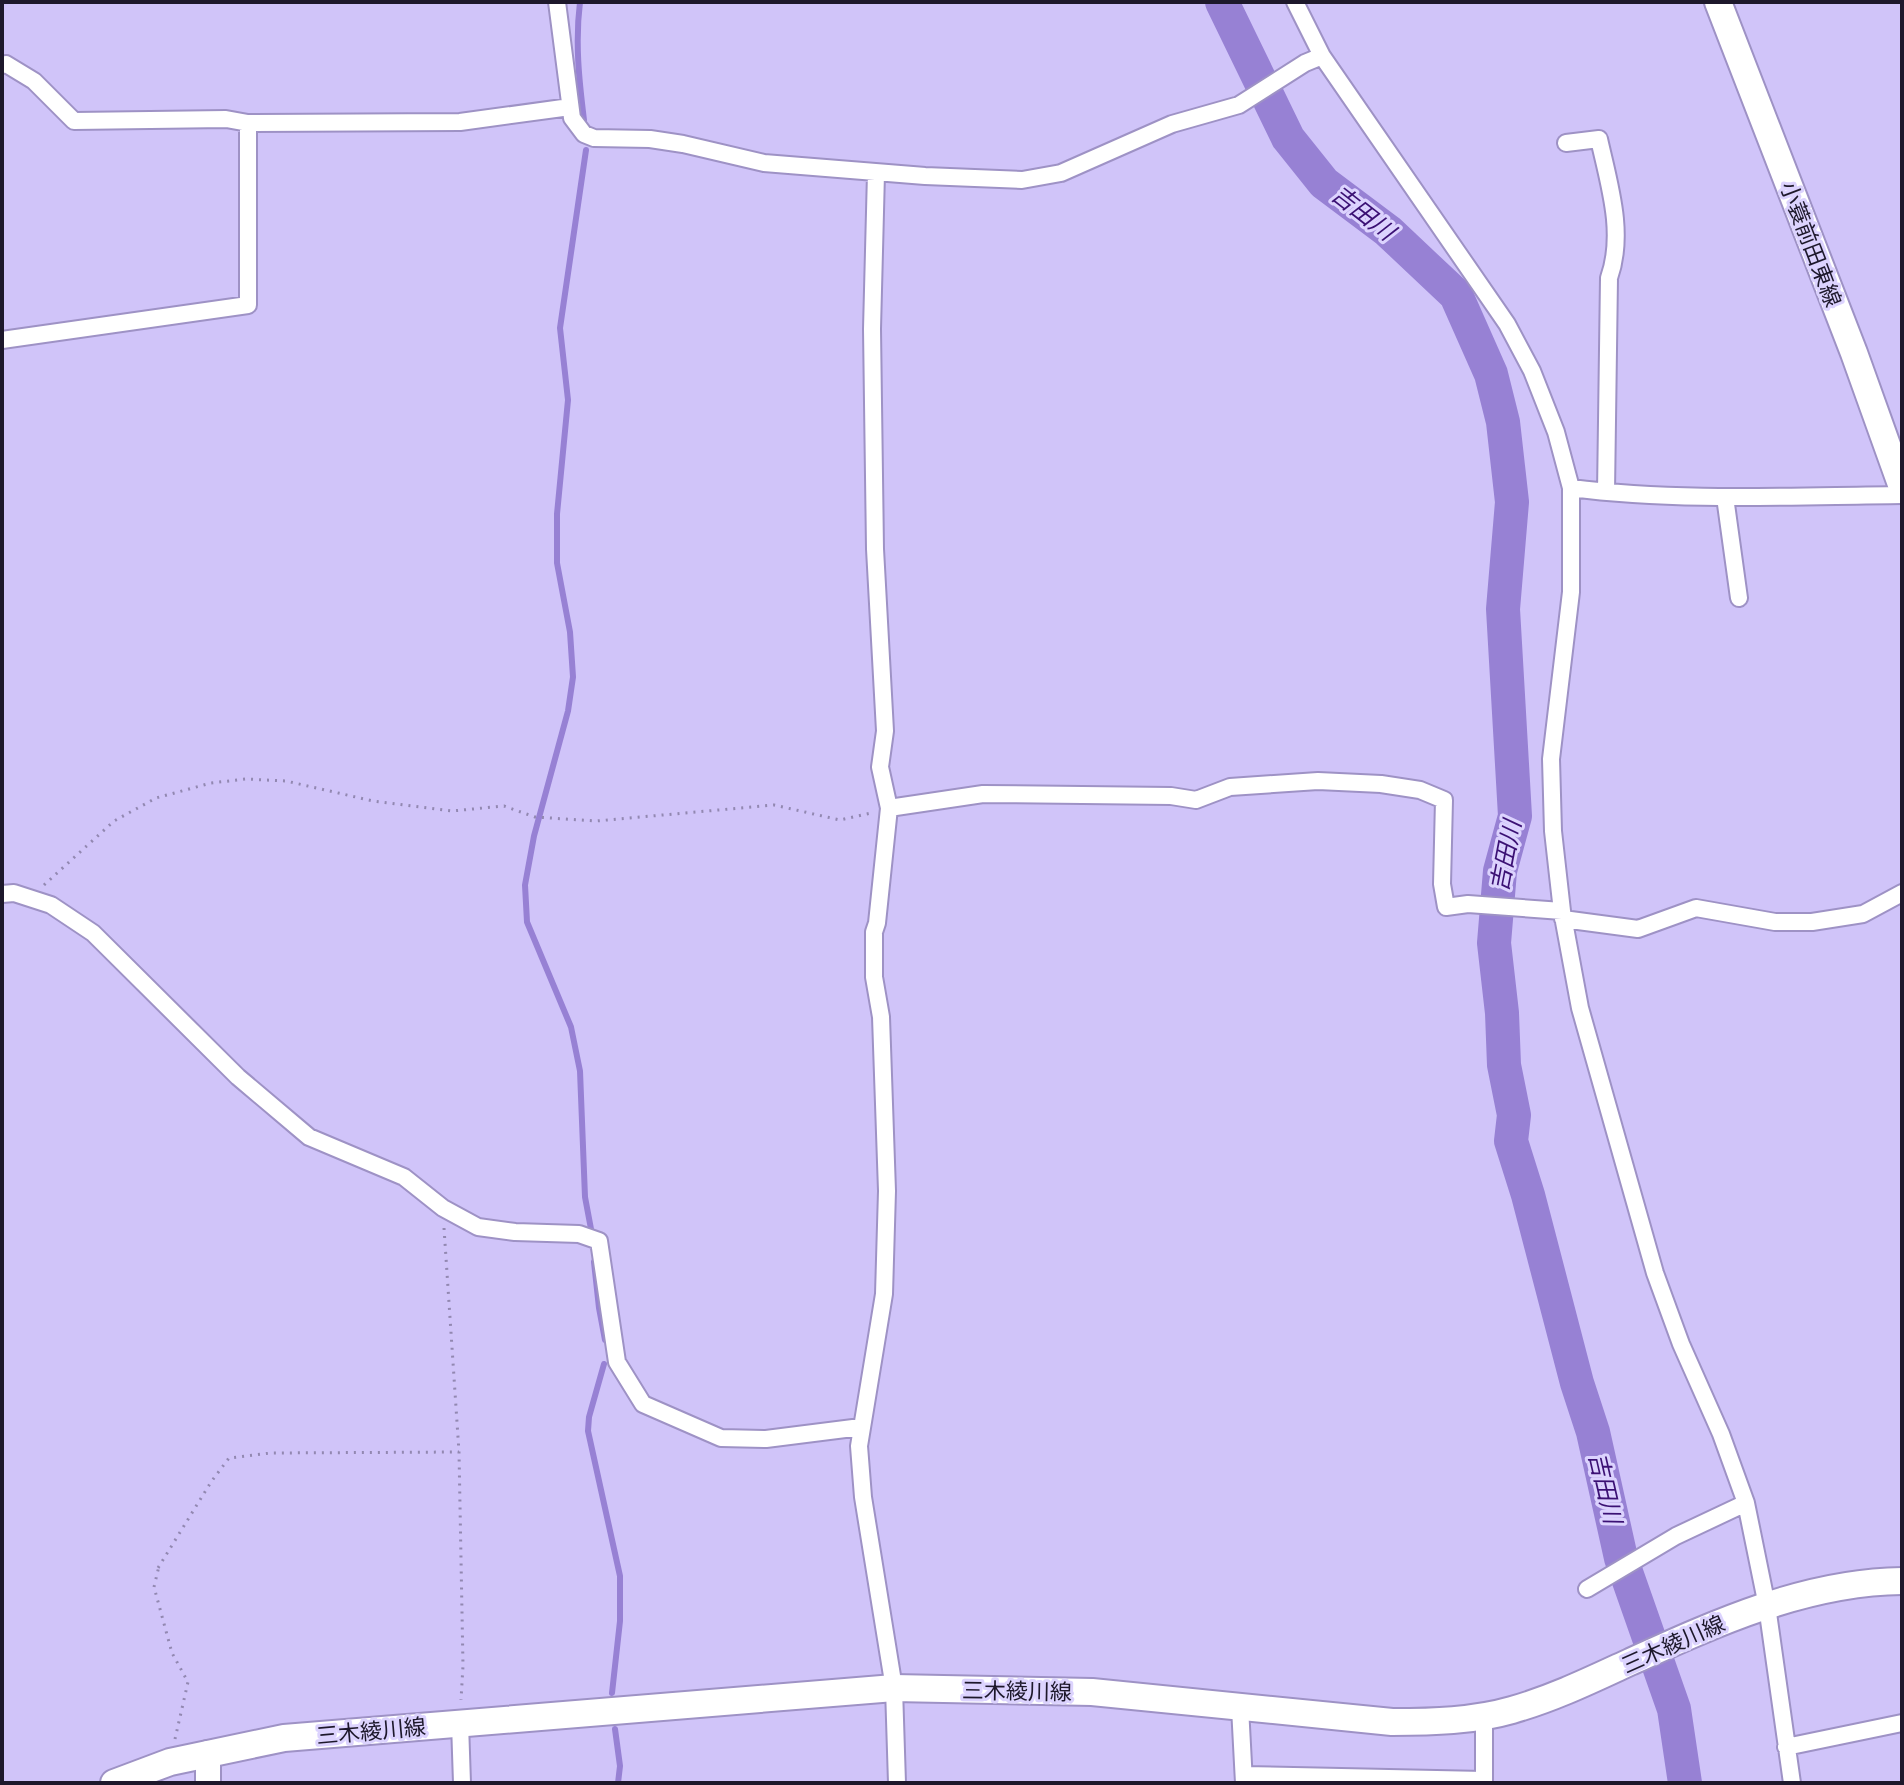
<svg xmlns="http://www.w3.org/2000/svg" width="1904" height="1785" viewBox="0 0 1904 1785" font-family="'Exo 2','Noto Sans JP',sans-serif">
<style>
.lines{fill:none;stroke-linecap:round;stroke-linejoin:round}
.stream{stroke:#9781d4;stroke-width:6}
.river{stroke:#9781d4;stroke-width:34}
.street-casing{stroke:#9e92c5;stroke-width:20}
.secondary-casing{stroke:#9e92c5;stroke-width:28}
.primary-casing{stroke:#9e92c5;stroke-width:30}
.path{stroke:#9288b1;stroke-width:3;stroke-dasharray:2 6;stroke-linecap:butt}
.street{stroke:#fff;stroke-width:16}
.secondary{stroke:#fff;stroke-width:24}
.primary{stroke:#fff;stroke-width:26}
.labels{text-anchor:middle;stroke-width:6;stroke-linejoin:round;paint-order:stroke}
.street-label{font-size:22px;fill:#1d182b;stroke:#dcd3fe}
.water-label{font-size:24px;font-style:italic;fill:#3b1174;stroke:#dcd3fe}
</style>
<rect width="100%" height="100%" fill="#d0c4f9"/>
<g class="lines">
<path class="stream" d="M580 2C575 42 579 80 584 120
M586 150 560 328 568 400 557 514V563L570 632 573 677 568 711 534 836 525 885 527 922 571 1027 580 1071 585 1197 591 1229
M594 1262 599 1308 605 1340
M604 1364 589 1417 588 1431 620 1576V1621L612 1693
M615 1729 620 1766 618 1783"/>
<path class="river" d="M1222 2 1288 138 1324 183 1388 231 1456 295 1491 374 1503 422 1512 502 1503 609 1515 816 1500 871 1494 943 1502 1013 1504 1065 1514 1115 1511 1141 1528 1195 1577 1383 1593 1432 1621 1558 1674 1709 1685 1783"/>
<g class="street-casing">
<path id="street" d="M557 2 572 118 584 134 594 138 650 139 683 144 764 163 925 176 1022 180 1061 173 1172 124 1239 105 1305 63 1322 56
M1295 2 1322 56 1507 324 1532 371 1556 432 1571 488V592L1551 759 1553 831 1562 911 1580 1008 1655 1273 1681 1344 1721 1434 1746 1503 1767 1606 1792 1783
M2 65 6 64 34 81 74 121 226 119 248 123 460 122 570 107
M1566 143 1599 139C1609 184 1625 233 1609 278L1606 492
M876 173 872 329 875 549 885 731 880 767 889 808 877 923 874 932V977L881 1017 887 1191 884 1294 859 1446 863 1497 894 1688 897 1783
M2 340 248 305V123
M1571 488C1680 502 1792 496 1902 495
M1725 497 1739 598
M889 808 983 794 1171 796 1196 800 1230 787 1318 781 1381 784 1420 790 1444 800 1442 884 1446 907 1468 904 1562 911
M2 894 14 893 51 905 93 933 238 1077 309 1137 404 1177 443 1208 478 1227 515 1232 579 1234 599 1241 617 1362 643 1404 721 1438 766 1439 861 1427
M1563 919 1638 929 1696 908 1775 922H1812L1863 914 1902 893
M1587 1589 1676 1536 1746 1503
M1240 1707 1244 1783
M1484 1716V1783
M460 1723 462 1783
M1786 1747 1902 1723
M1244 1775 1484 1780"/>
</g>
<g class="secondary-casing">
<path id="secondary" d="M208 1753V1783"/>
</g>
<g class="primary-casing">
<path id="primary" d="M1718 2 1854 353 1902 487
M114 1783 170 1762 284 1738 894 1688 1092 1692 1392 1722C1432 1722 1474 1721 1512 1710 1554 1698 1591 1680 1630 1662 1716 1623 1806 1582 1902 1581"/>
</g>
<path class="path" d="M44 885 114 821 156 798 211 783 246 779 286 781 373 801 452 811 504 806 535 817 596 821 774 805 840 820 871 813
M444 1228 459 1452 463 1666 461 1700
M175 1739 188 1682 172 1653 154 1587 159 1566 158 1568 211 1482 229 1458 271 1453 459 1452"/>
<use href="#street" class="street"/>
<use href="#secondary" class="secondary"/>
<use href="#primary" class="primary"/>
</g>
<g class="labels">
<g class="street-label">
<text transform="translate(1811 244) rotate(69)" y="8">小蓑前田東線</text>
<text transform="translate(1673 1644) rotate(-24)" y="8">三木綾川線</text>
<text transform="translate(1017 1691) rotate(1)" y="8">三木綾川線</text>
<text transform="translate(371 1731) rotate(-5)" y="8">三木綾川線</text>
</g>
<g class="water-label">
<text transform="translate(1363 213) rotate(38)" y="8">吉田川</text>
<text transform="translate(1506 856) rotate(-79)" y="8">吉田川</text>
<text transform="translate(1605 1488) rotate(77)" y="8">吉田川</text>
</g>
</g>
<rect width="1904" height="1785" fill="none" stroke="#1d182b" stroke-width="8"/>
</svg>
